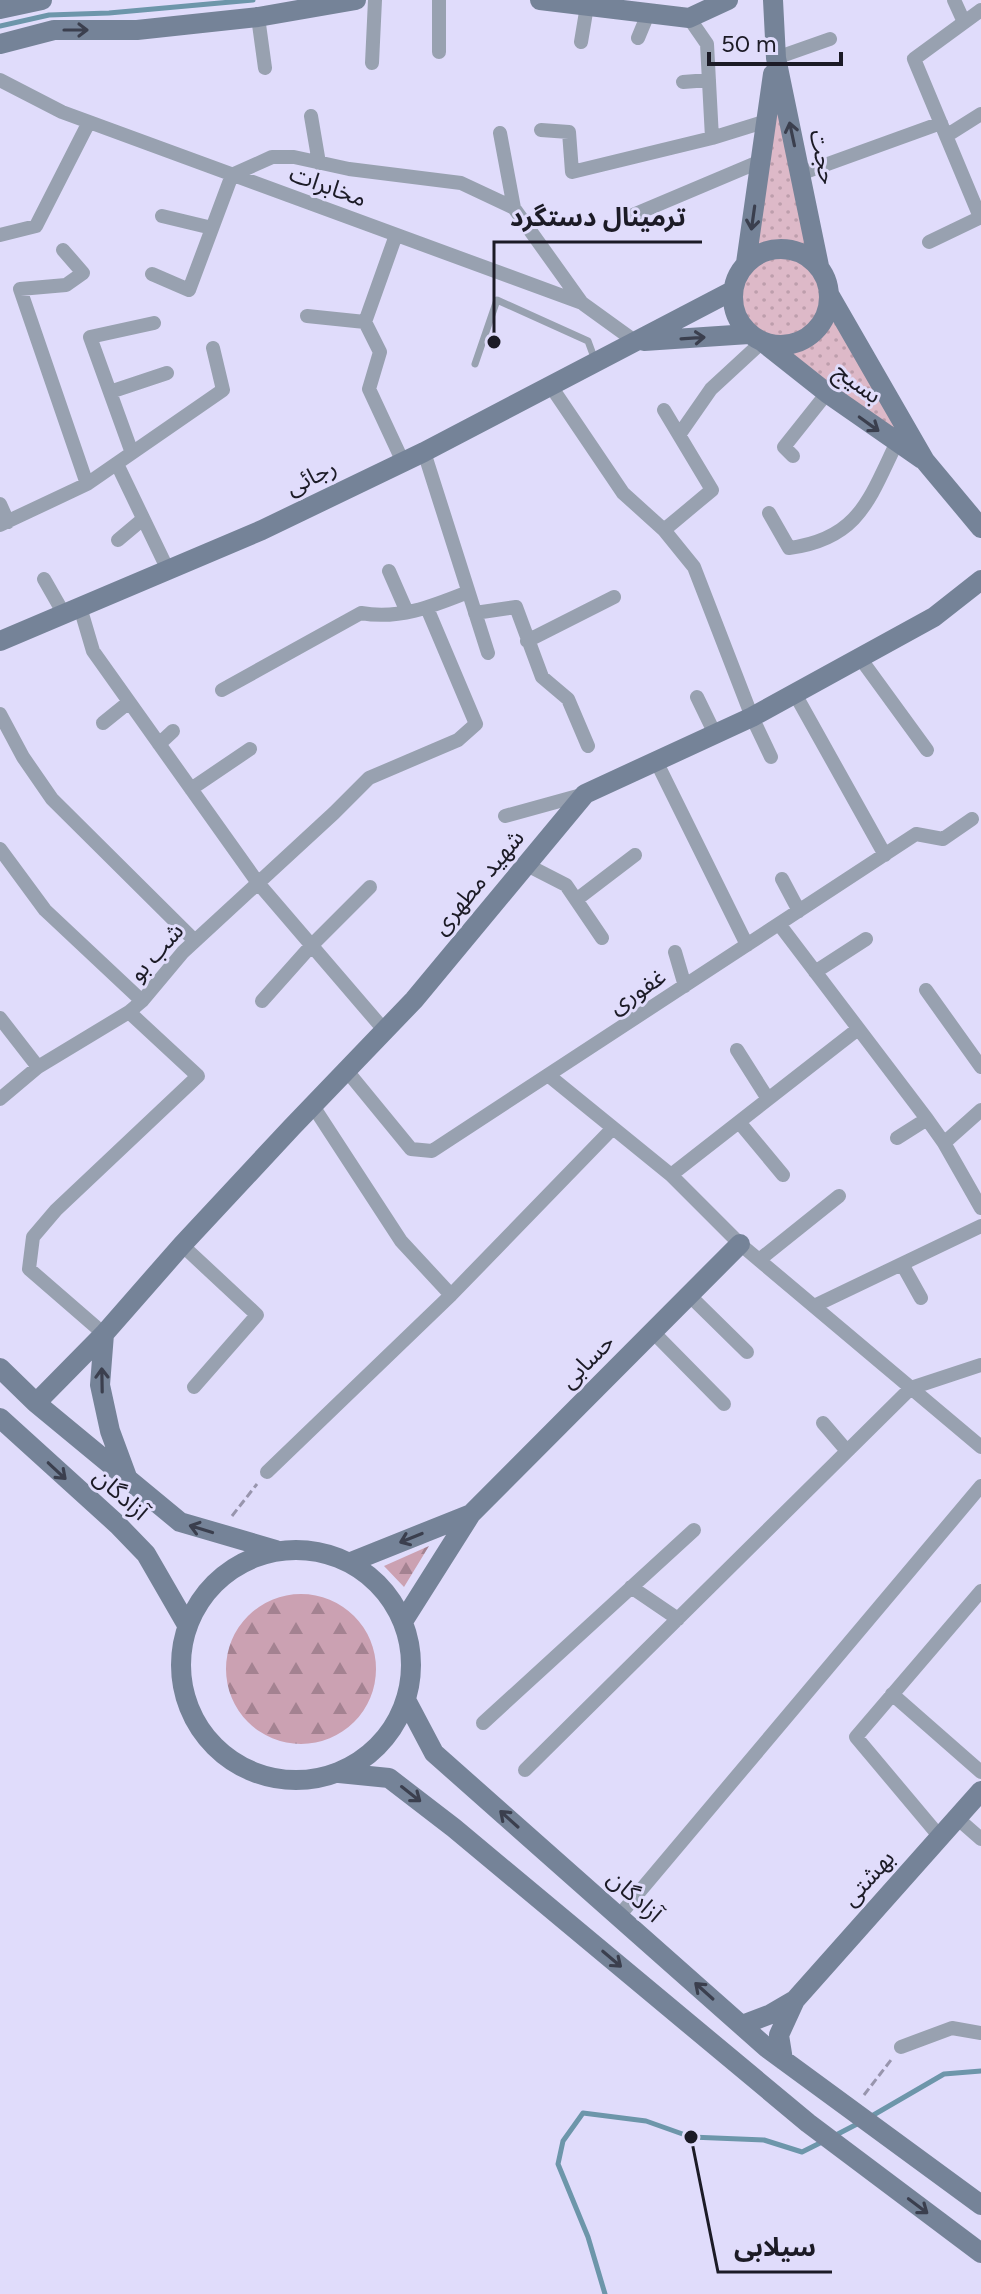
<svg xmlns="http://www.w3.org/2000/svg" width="981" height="2294" viewBox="0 0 981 2294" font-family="Figtree,'Noto Sans Arabic',sans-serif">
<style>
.grass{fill:url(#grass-dots)}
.forest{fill:url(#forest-firs)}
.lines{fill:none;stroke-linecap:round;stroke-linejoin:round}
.stream{stroke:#6d96aa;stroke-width:5}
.path{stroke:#9895ad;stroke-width:3;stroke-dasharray:8 4;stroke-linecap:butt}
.lane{stroke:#98a1b0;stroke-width:7}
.street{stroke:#98a1b0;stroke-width:14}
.secondary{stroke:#758398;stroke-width:20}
.oneway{stroke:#3b3f4e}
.labels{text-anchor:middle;stroke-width:6;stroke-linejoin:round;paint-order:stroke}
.street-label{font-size:24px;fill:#1c1b26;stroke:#e0dcfb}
.leader{fill:none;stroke:#1c1b26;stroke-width:3}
.callout-dot{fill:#1c1b26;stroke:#e0dcfb;stroke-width:3}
.callout-label{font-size:26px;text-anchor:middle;font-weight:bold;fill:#1c1b26;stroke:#e0dcfb;stroke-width:6;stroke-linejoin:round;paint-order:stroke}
</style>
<defs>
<pattern id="grass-dots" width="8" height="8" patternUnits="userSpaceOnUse" patternTransform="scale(2)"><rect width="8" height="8" fill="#ddb9c8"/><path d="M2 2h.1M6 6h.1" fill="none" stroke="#bd9eac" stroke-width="1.8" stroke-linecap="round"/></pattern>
<pattern id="forest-firs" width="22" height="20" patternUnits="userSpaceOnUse" patternTransform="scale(2)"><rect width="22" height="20" fill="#cba1b2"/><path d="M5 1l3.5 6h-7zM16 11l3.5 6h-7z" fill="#a48291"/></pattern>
</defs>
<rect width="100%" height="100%" fill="#e0dcfb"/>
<path class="grass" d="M776 84 810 253C791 243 775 242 754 251Z
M739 296a42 42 0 1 1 84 0a42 42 0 1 1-84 0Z
M834 312 909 445 780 351C808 347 822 336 834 312Z"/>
<path class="forest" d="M429 1546 404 1587 384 1566Z
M226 1669a75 75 0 1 1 150 0a75 75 0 1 1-150 0Z"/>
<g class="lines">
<path class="stream" d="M0 26 49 15 109 13 253 0
M870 2117 944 2074 981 2071
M834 2136 861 2122
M605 2294 588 2237 558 2164 563 2141 583 2113 646 2121 691 2137 764 2140 802 2152 822 2142"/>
<path class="path" d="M232 1516 257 1484
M864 2095 891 2060"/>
<path class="lane" d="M475 364 497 300 588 341 595 360"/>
<path class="street" d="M439 0V52
M954 0 964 22
M258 17 265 68
M689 18 707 44 712 138
M638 38 648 14
M581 42 587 6
M776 58 830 39
M372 63 375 0
M0 80 62 112 582 303 636 342
M683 82 709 80
M311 116 319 163
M541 130 569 132 572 172 712 138 767 121
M500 133 514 208
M946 136 981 114
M800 174 941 123
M162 216 212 228
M980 217 914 59 981 10
M626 218 761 161
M0 235 36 226 89 122
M396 235 365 322 380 352 369 389 403 462
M929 242 981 217
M63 250 83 273 66 285 20 289 87 484
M152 274 189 290 232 175 272 157H294L349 169 461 183 514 208 582 303
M307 316 365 322
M550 385 623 493 664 530 694 567 752 717 771 757
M110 392 167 373
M664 410 679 435
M424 452 488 653
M132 453 90 337 154 323
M793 456 784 447 827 393
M117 464 168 570
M0 504 8 522
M769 513 789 548C858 539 869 500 896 444
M0 525 87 484 223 390 213 348
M664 530 712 490 679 435 711 389 762 342
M118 540 143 519
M389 571 407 612
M44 579 64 614
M80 607 93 651 258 883 385 1031
M475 613 516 607 542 677 568 699 588 746
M527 641 614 597
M860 658 927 750
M222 690 361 613C399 620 433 606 468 592
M795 694 885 855
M697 697 715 734
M0 714 23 757 52 799 195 941
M103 723 129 702
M159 744 173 731
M656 761 747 945
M191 789 250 749
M505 816 585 794
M0 849 45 910 142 1001
M527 865 566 885 602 938
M782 879 799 911
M576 900 635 855
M779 924 927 1119 944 1143 981 1208
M675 952 685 986
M815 972 866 939
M926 990 981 1067
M262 1001 311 946 370 887
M0 1018 38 1067
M737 1050 768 1099
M347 1071 411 1149 432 1151 916 834 943 839 972 819
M548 1075 671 1175 740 1244 981 1447
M0 1099 38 1067 129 1012
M313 1106 401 1241 451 1295
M739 1122 783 1175
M897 1138 927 1119
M944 1143 981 1110
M671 1175 858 1029
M182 1245 257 1315 194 1387
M759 1260 839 1196
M902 1264 921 1298
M689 1295 747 1352
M814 1306 981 1226
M653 1332 724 1404
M104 1334 29 1269 33 1237 56 1210 198 1076 129 1012 142 1001 183 952 334 813 369 778 458 740 476 724 427 608
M823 1423 847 1451
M267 1472 451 1295 613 1128
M631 1587 678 1619
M892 1694 981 1772
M483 1723 694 1530
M525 1770 911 1388 981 1365
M957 1818 981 1839
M940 1837 856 1737 981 1591
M619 1916 981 1486
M901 2047 952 2028 981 2033"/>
<path class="secondary" d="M540 0 689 18 728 0
M773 0 776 58 819 266
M0 9 42 0
M0 44 54 30H137L258 17 356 0
M733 297a48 48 0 1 1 96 0a48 48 0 1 1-96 0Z
M746 263 773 74
M830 296 925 461 981 528
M644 341 749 334
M764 343 827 393 922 459
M0 641 262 530 424 452 732 291
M104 1334 100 1385 110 1431 127 1477
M0 1368 36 1403 180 1522 276 1550
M36 1403 104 1334 182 1245 292 1127 414 1000 585 794 752 717 934 617 981 580
M0 1418 118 1525 146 1554 187 1625
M181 1665a115 115 0 1 1 230 0a115 115 0 1 1-230 0Z
M351 1562 471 1514
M404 1620 471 1514 740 1244
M406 1700 434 1753 767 2048 981 2205
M339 1773 389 1778 454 1828 808 2123 981 2253
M795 2000 981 1791
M742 2025 771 2014 795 2000 779 2035 783 2060"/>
</g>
<defs><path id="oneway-shaft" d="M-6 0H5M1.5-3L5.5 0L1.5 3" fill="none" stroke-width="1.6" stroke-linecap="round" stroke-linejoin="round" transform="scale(2)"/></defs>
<g class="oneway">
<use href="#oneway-shaft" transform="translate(76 30)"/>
<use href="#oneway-shaft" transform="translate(792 134) rotate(-102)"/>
<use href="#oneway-shaft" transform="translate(753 218) rotate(98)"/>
<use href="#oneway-shaft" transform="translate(693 338) rotate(-4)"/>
<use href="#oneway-shaft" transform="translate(869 424) rotate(36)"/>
<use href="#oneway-shaft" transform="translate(102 1380) rotate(-91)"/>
<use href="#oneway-shaft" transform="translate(57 1471) rotate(43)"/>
<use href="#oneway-shaft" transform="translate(201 1529) rotate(-163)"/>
<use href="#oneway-shaft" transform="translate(411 1538) rotate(158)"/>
<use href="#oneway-shaft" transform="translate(411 1794) rotate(38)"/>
<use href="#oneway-shaft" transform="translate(509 1819) rotate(-138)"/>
<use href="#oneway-shaft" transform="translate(612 1959) rotate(40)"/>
<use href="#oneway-shaft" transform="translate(704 1991) rotate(-138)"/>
<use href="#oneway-shaft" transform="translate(918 2206) rotate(37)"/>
</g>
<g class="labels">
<g class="street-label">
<text transform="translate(823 157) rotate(78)" y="8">حجت</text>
<text transform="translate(328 186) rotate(20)" y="8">مخابرات</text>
<text transform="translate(858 383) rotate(36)" y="8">بسیج</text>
<text transform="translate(311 477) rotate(-26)" y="8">رجائی</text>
<text transform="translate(478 882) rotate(-50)" y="8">شهید مطهری</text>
<text transform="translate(156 952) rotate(-48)" y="8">شب بو</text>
<text transform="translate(637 991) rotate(-33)" y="8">غفوری</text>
<text transform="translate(587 1361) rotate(-45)" y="8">حسابی</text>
<text transform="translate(121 1494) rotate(42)" y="8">آزادگان</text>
<text transform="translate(868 1878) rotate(-48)" y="8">بهشتی</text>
<text transform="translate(635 1896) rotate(42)" y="8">آزادگان</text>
</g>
</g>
<path class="leader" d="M494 342L494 242H702M691 2137L718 2272H832"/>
<g class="callout-dot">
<circle cx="494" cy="342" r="8"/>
<circle cx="691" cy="2137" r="8"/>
</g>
<g class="callout-label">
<text x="598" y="226">ترمینال دستگرد</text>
<text x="775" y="2256">سیلابی</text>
</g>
<path d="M709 52v12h132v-12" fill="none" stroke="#1c1b26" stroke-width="4"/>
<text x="721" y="52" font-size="24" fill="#1c1b26" stroke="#e0dcfb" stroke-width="6" paint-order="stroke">50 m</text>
</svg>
